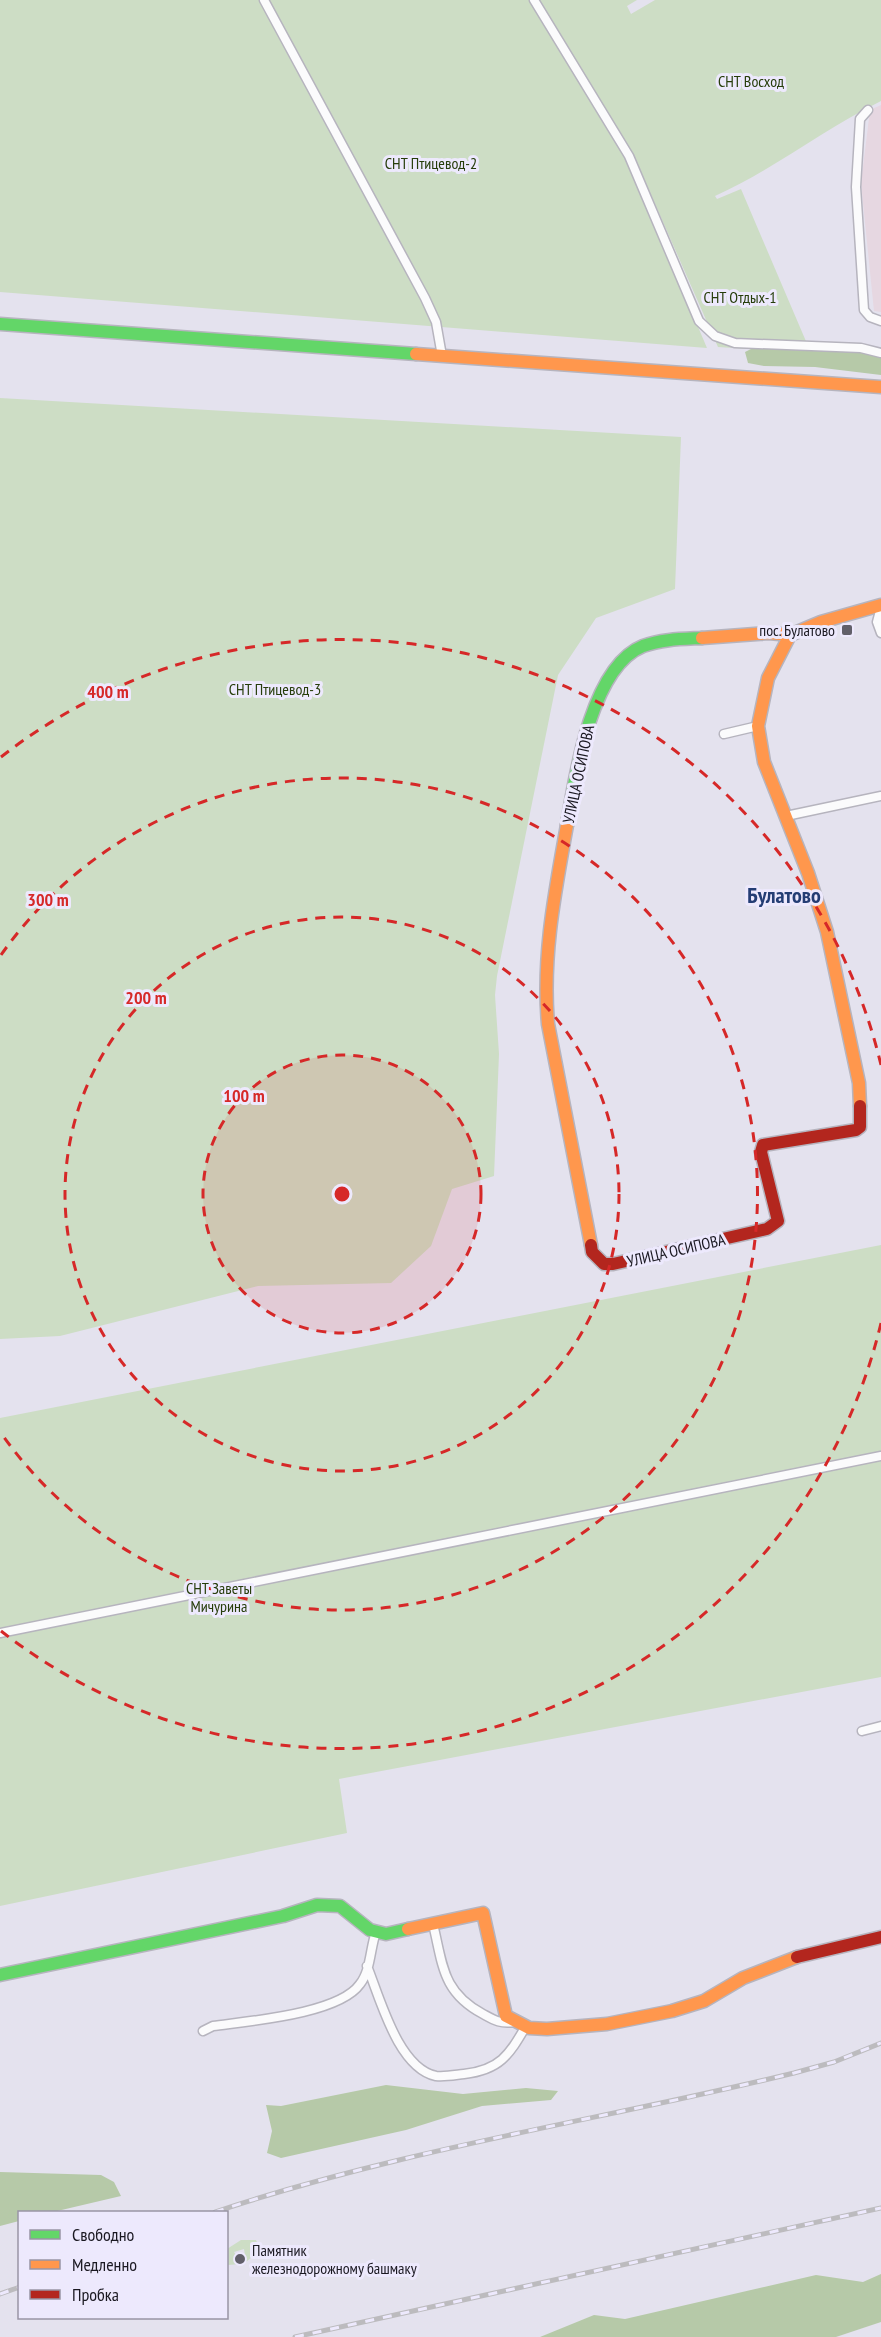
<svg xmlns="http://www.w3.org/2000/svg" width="881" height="2337" viewBox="0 0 881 2337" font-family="'PT Sans Narrow',sans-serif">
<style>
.industrial{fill:#e6d7e1}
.green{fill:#cdddc5}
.forest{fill:#b6c9a8}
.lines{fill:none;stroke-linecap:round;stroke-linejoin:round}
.street-casing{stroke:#b6b4be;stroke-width:11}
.fast-casing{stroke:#b6b4be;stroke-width:15}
.slow-casing{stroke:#b6b4be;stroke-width:15}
.jam-casing{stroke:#b6b4be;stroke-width:15}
.street{stroke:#fbfbfc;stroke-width:8}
.fast{stroke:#63d668;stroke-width:12}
.slow{stroke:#ff974d;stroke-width:12}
.jam{stroke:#b3261e;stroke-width:12}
.rail-casing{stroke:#bcbbbe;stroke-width:5}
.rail{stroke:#ede9fd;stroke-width:3;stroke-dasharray:9;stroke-linecap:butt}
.ring{fill:none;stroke:#d62828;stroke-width:3;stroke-dasharray:10 8}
.poi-dot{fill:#615f69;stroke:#ede9fd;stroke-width:2}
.labels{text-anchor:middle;stroke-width:6;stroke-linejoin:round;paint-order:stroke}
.park-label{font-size:16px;fill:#263d0a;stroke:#ede9fd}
.poi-label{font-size:16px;fill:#1a1821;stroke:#ede9fd;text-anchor:end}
.street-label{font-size:16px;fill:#1a1821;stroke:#ede9fd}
.district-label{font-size:22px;font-weight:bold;fill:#243d74;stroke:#ede9fd}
.centre{fill:#d62828;stroke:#ede9fd;stroke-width:3}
.ring-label{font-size:18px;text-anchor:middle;font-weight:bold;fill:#d62828;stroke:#ede9fd;stroke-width:6;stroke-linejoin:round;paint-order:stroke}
</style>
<rect width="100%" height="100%" fill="#e4e2ee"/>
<path class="industrial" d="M881 105V312L874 311 861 183 870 110Z"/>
<path class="green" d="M0 0H529L626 157 707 348 0 292Z
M539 0H637L627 6 631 14 655 0H881V101C824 129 773 170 715 196L717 199 741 189 811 353 718 347 633 154Z
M0 398 681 437 675 589 596 618 558 675 497 976 495 995 499 1054 494 1176 452 1189 431 1246 391 1283 258 1286 60 1336 0 1339Z
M881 1245V1677L339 1779 347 1833 0 1906V1418Z
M241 2240H256L260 2250 246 2262 244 2249 234 2252 242 2264 227 2265V2249Z"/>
<path class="forest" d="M755 347 863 352 881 357V375L815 367 764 366 748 363 745 352Z
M386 2085 463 2094 526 2088 558 2091 551 2100 482 2106 406 2130 281 2158 267 2153 272 2131 266 2105 281 2106Z
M0 2172 101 2175 114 2182 121 2196 53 2212H20L19 2221 0 2226Z
M881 2274V2322L836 2337H540L594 2315 625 2319 816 2275 863 2282Z"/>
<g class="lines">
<g class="street-casing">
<path id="street" d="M264 0 425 298 436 322 442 356
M534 0 629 156 699 321 715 336 735 343 861 348 881 353
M868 110 860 119 856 187 864 310 870 317 881 321
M881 607 877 622 881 633
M724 734 758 726
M786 816 881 796
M0 1633 881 1456
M862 1731 881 1726
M433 1924C443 1965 442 1992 483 2014 494 2020 500 2024 514 2022
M367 1966C380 1998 398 2068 436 2076 445 2077 455 2075 464 2074 500 2070 509 2055 526 2026
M203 2031 213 2026C249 2021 339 2014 360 1984 371 1970 370 1948 376 1932"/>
</g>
<g class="fast-casing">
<path id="fast" d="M0 324 416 354
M567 825C575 776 591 667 643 646 662 639 683 639 702 638
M0 1975 283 1916 317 1905 340 1906 370 1930 386 1934 408 1929"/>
</g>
<g class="slow-casing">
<path id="slow" d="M416 354 881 387
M790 635 768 678 758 726 764 762 808 873 827 932 859 1083 860 1106
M702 638 769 633 790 635 821 622 881 605
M567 825C555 892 542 956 548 1024L591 1245
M408 1929 483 1913 506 2016 529 2028 547 2029 607 2024 672 2011 704 2001 743 1978 797 1957"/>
</g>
<g class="jam-casing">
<path id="jam" d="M591 1245 592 1252 604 1264H613L767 1229 778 1221 761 1152 763 1145 856 1130 860 1127V1106
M797 1957 881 1937"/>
</g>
<use href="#street" class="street"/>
<use href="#fast" class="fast"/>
<use href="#slow" class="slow"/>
<use href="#jam" class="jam"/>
<g class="rail-casing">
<path id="rail" d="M215 2212C403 2149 601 2120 794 2073L834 2062 881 2043
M0 2294 20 2287
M295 2337 881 2208"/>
</g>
<use href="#rail" class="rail"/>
</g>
<circle cx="342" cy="1194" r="139" fill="#d62828" fill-opacity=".12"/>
<g class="ring">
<circle cx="342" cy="1194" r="139"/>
<circle cx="342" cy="1194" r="277"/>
<path d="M1 955A416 416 0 1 1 1 1433"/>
<path d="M881 1323A554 554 0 0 1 1 1631M1 757A554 554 0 0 1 881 1065"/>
</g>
<g class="poi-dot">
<rect x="841" y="624" width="12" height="12" rx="3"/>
<circle cx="240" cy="2259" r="6"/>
</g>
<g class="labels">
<g class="park-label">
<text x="751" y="87">СНТ Восход</text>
<text x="431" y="169">СНТ Птицевод-2</text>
<text x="740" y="303">СНТ Отдых-1</text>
<text x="275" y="695">СНТ Птицевод-3</text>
<text x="219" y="1594">СНТ Заветы<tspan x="219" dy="18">Мичурина</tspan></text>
</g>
<g class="poi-label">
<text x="835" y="636">пос. Булатово</text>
<text x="252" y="2256" text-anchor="start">Памятник<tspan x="252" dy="18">железнодорожному башмаку</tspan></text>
</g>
<g class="street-label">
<text transform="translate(578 774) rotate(-78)" y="6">УЛИЦА ОСИПОВА</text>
<text transform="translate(676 1250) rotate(-13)" y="6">УЛИЦА ОСИПОВА</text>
</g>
<g class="district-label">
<text x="784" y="903">Булатово</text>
</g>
</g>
<circle cx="342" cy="1194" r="9" class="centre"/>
<g class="ring-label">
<text x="108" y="698">400 m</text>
<text x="48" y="906">300 m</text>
<text x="146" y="1004">200 m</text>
<text x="244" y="1102">100 m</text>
</g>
<rect x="18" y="2211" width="210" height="108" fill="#ede9fd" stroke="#9995a5" stroke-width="1.5"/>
<rect x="30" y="2230" width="30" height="9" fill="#63d668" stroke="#9995a5" stroke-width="1.5"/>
<text x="72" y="2241" font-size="18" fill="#1a1821">Свободно</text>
<rect x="30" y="2260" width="30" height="9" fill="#ff974d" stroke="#9995a5" stroke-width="1.5"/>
<text x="72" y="2271" font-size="18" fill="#1a1821">Медленно</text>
<rect x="30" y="2290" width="30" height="9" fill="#b3261e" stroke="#9995a5" stroke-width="1.5"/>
<text x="72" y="2301" font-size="18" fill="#1a1821">Пробка</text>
</svg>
